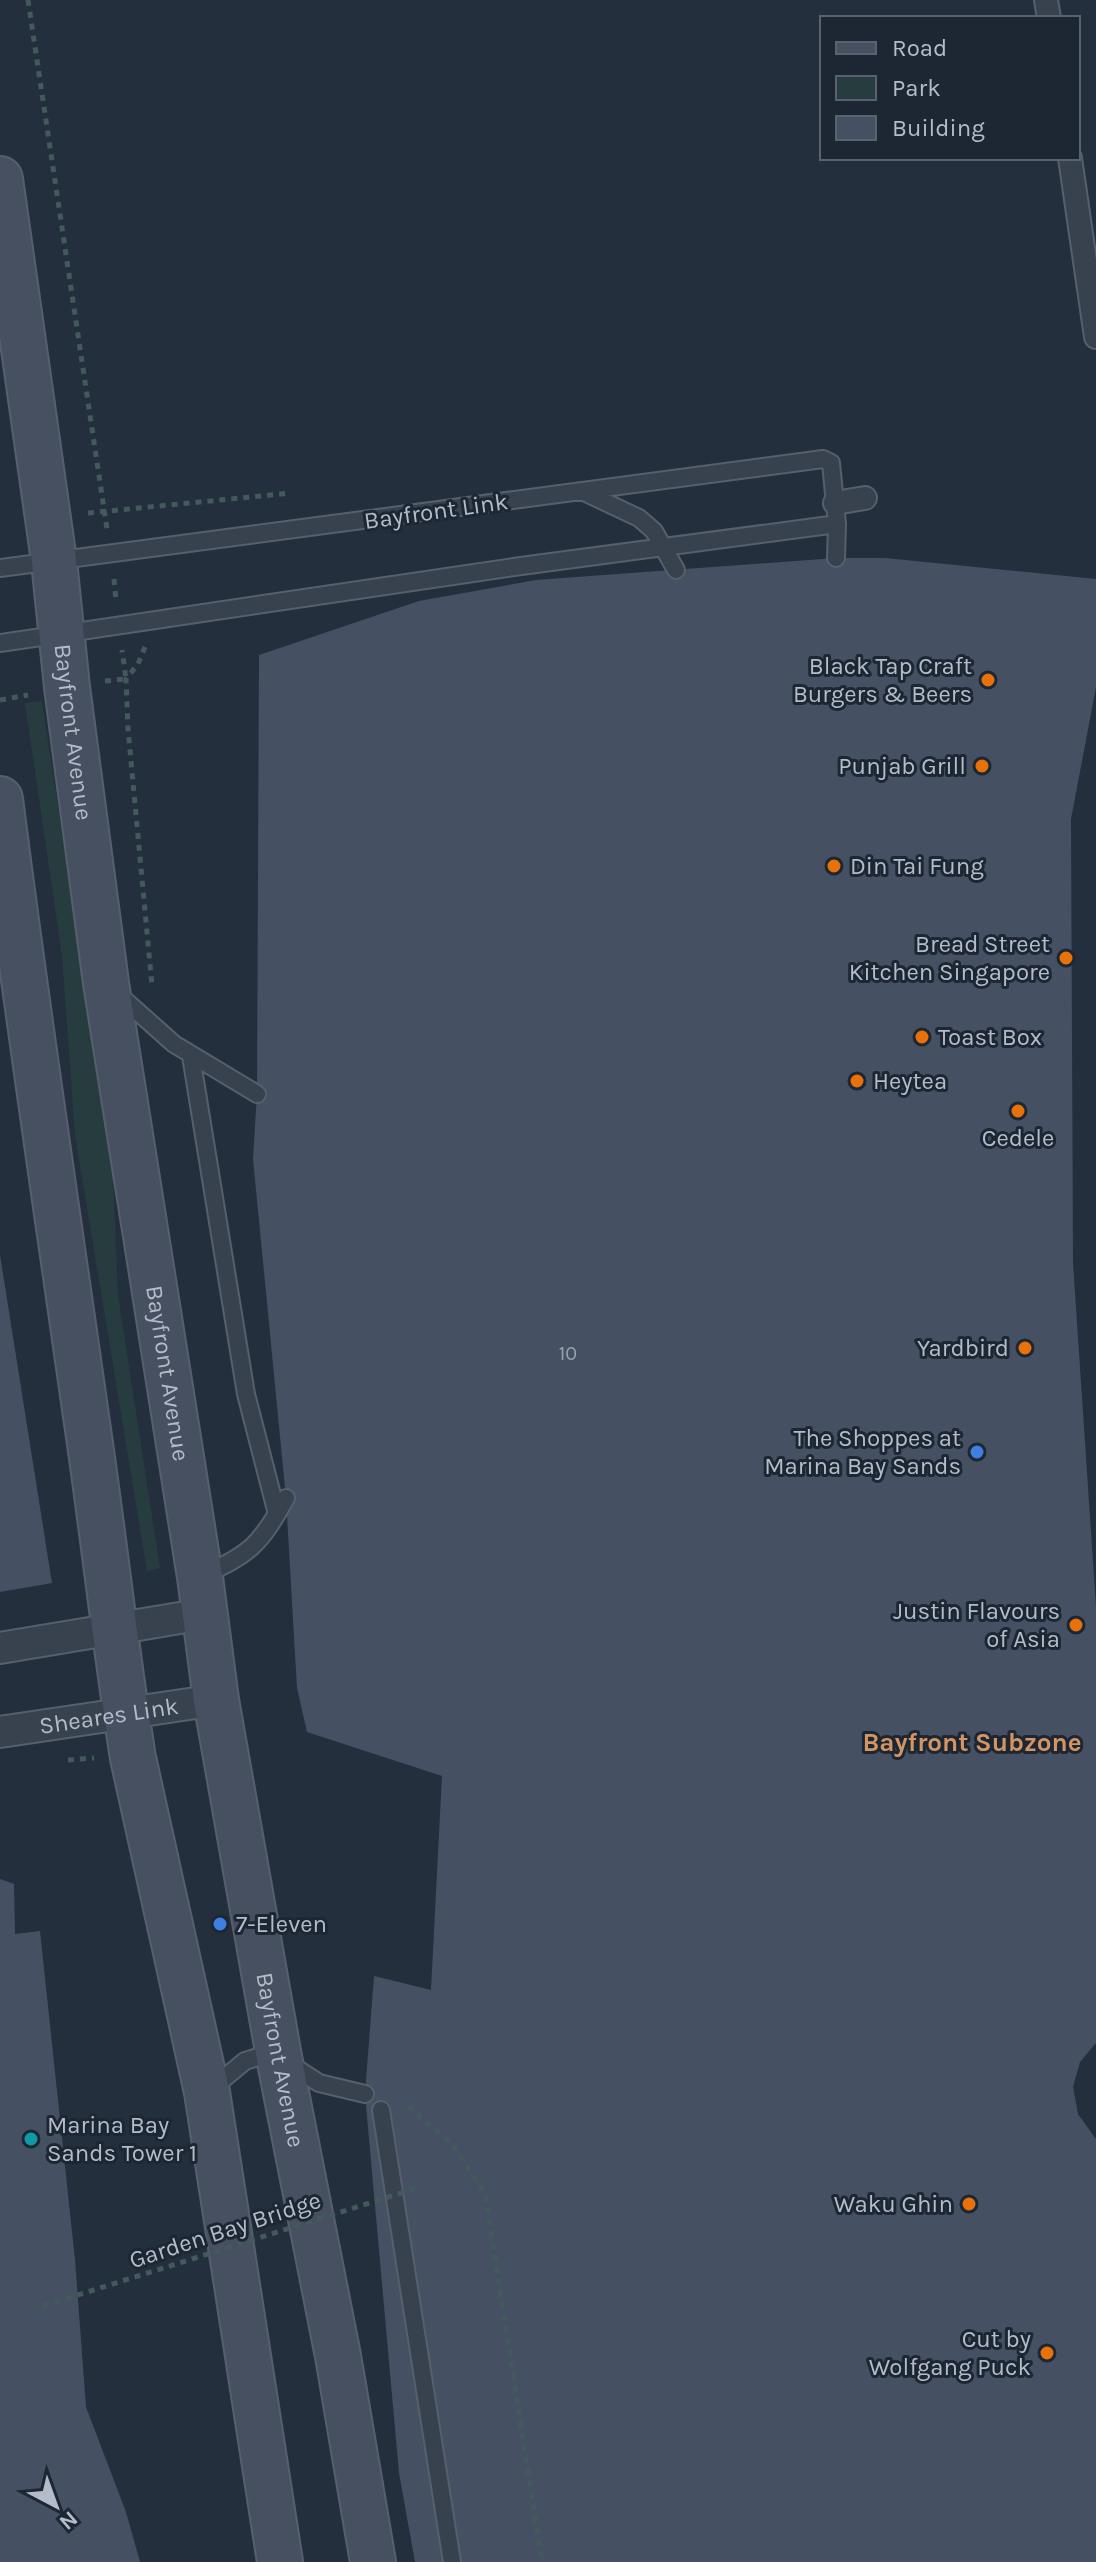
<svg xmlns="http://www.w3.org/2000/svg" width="1096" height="2562" viewBox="0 0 1096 2562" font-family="Karla,sans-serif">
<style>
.green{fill:#263c3f}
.building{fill:#455162}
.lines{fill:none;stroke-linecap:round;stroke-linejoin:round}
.service-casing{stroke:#565f6c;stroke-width:20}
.pedestrian-casing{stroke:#565f6c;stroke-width:26}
.minor-casing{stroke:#565f6c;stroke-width:34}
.secondary-casing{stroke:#565f6c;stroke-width:48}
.path{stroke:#44595c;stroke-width:5;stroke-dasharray:6 6;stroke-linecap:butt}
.service{stroke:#38414e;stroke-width:16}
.pedestrian{stroke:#38414e;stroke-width:22}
.minor{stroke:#38414e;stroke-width:30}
.secondary{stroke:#465061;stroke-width:44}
.path-bridge{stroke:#44595c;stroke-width:5;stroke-dasharray:6 6;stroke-linecap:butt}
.food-dot{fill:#e8710a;stroke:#1d2633;stroke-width:3}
.shop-dot{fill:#3f7fe0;stroke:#1d2633;stroke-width:3}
.culture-dot{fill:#0f9aa8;stroke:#1d2633;stroke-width:3}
.labels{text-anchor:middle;stroke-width:6;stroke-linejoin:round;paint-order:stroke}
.number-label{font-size:20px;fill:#98a1af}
.street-label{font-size:24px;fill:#b4bcc9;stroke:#1d2633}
.poi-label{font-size:24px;fill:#b4bcc9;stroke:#1d2633;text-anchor:end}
.neighbourhood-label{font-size:26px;font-weight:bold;fill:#d59563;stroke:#1d2633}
</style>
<rect width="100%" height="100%" fill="#242f3e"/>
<path class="green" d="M42 701 80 952 111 1128 118 1295 160 1568 147 1571 75 1135 62 956 25 703Z"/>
<path class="building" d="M836 558H885L1096 579V687L1071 819 1073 1263 1096 1607V2043L1080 2062 1073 2087 1078 2114 1096 2139V2562H415L399 2473 365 2094 374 1976 431 1990 442 1776 307 1732 297 1688 286 1498 253 1159 257 1094 259 655 419 601 536 580Z
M0 1255 52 1583 0 1592Z
M0 1879 14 1884 15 1934 40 1931 75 2260 86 2407 126 2512 140 2562H0Z"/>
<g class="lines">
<g class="service-casing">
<path id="service" d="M586 493 639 518 654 531 676 570
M0 568 823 459 831 463 837 524 836 558
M0 643 521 566 837 524
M119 995 174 1044 257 1094
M191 1056 246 1394 277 1514
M202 1576C250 1554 260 1545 286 1498
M210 2090 245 2061 261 2056 279 2057 319 2083 365 2094
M381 2110 452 2562"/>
</g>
<g class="pedestrian-casing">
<path id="pedestrian" d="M1046 0 1049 18
M1070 158 1096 337
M835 503 865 498"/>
</g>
<g class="minor-casing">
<g id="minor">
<path d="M0 1648 204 1614"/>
<path id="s1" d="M0 1732 216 1700"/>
</g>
</g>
<g class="secondary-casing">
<g id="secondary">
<path id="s2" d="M0 179 54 561 67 687 106 983 200 1577 216 1700 279 2057 338 2356 373 2562"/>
<path d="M0 799C26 1005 57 1211 86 1416 103 1530 115 1645 133 1758L207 2092 280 2562"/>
</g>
</g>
<path class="path" d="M28 0 107 529
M88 513 291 493
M114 579 116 601
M145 647 138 664 126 679 128 729 152 986
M105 681 126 679 122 650
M0 700 28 695
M68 1760 94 1758
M408 2106 452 2144 485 2193 542 2562"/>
<use href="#service" class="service"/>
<use href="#pedestrian" class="pedestrian"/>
<use href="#minor" class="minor"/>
<use href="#secondary" class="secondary"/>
<path class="path-bridge" d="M43 2306 417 2188"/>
</g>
<g class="food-dot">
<circle cx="988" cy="680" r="8"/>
<circle cx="982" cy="766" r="8"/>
<circle cx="834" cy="866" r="8"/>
<circle cx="1066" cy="958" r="8"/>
<circle cx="922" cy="1037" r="8"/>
<circle cx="857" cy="1081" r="8"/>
<circle cx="1018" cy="1111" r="8"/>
<circle cx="1025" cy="1348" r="8"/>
<circle cx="1076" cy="1625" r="8"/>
<circle cx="969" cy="2204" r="8"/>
<circle cx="1047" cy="2353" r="8"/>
</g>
<g class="shop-dot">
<circle cx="977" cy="1452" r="8"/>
<circle cx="220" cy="1924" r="8"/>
</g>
<circle class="culture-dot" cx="31" cy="2139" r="8"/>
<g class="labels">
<g class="number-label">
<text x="568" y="1360">10</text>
</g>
<g class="street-label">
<text transform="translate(436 511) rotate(-8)" y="8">Bayfront Link</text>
<text dy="8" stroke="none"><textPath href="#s2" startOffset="558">Bayfront Avenue</textPath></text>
<text dy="8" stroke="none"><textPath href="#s2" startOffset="1206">Bayfront Avenue</textPath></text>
<text dy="8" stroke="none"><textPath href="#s1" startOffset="110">Sheares Link</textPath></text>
<text dy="8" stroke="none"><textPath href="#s2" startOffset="1902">Bayfront Avenue</textPath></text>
<text transform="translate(225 2230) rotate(-18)" y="8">Garden Bay Bridge</text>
</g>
<g class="poi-label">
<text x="972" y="674">Black Tap Craft<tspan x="972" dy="28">Burgers &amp; Beers</tspan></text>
<text x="966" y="774">Punjab Grill</text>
<text x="850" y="874" text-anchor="start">Din Tai Fung</text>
<text x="1050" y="952">Bread Street<tspan x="1050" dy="28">Kitchen Singapore</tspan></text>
<text x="938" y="1045" text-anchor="start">Toast Box</text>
<text x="873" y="1089" text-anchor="start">Heytea</text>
<text x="1018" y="1146" text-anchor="middle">Cedele</text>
<text x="1009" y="1356">Yardbird</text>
<text x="961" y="1446">The Shoppes at<tspan x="961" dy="28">Marina Bay Sands</tspan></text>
<text x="1060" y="1619">Justin Flavours<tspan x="1060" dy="28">of Asia</tspan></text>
<text x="236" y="1932" text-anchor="start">7-Eleven</text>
<text x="47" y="2133" text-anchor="start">Marina Bay<tspan x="47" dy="28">Sands Tower 1</tspan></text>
<text x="953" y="2212">Waku Ghin</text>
<text x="1031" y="2347">Cut by<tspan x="1031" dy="28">Wolfgang Puck</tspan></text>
</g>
<g class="neighbourhood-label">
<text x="972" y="1751">Bayfront Subzone</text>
</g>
</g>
<rect x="820" y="16" width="260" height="144" fill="#1d2633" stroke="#59626f" stroke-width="2"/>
<rect x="836" y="42" width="40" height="12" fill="#465061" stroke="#59626f" stroke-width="2"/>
<text x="892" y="56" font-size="24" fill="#b4bcc9">Road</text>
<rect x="836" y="76" width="40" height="24" fill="#263c3f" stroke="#59626f" stroke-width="2"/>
<text x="892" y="96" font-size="24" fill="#b4bcc9">Park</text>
<rect x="836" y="116" width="40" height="24" fill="#455162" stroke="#59626f" stroke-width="2"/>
<text x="892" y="136" font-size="24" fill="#b4bcc9">Building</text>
<g transform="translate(56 2506) rotate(139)" stroke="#1d2633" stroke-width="6" paint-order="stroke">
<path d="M0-6L14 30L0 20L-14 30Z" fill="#b4bcc9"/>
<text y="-12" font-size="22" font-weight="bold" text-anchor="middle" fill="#b4bcc9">N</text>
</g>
</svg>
